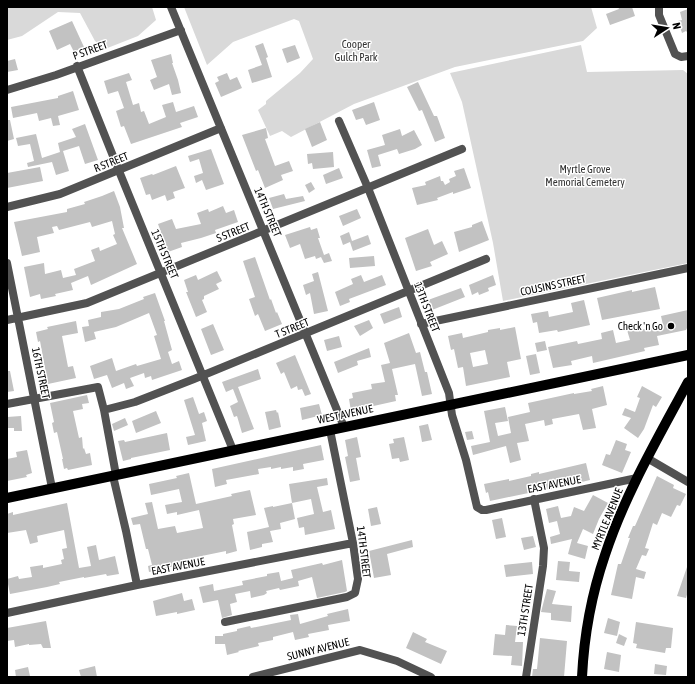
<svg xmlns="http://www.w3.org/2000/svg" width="695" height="684" viewBox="0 0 695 684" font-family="'Asap Condensed',sans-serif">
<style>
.green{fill:#d9d9d9}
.building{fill:#c2c2c2;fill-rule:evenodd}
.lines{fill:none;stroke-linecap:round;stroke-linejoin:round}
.minor{stroke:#525252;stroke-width:8}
.major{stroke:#000;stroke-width:10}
.poi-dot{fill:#000;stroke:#fff;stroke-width:1.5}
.labels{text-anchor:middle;stroke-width:3;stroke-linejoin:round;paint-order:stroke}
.park-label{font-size:11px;fill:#303030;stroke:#fff}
.street-label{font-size:11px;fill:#000;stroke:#fff}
.poi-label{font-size:11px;fill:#000;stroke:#fff;text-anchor:end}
</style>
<rect width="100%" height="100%" fill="#fff"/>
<path class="green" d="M7 7H152L156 20 138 36 105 49 95 41 80 13 58 12 22 36 7 40Z
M184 7H591L597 28 583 41 455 67 354 104 291 137 282 131 270 136 258 110 266 104V101L300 73 313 59 299 21 294 19 233 42 207 65Z
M581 45 587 72 683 70 688 74V263L503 301 493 243 462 102 450 73Z"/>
<path class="building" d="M618 7H632L635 16 610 25 606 14 619 9Z
M688 9V33L686 31 682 33 678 21 682 20 680 12Z
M72 21 84 47 74 52 70 44 57 50 49 31Z
M263 43 268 57 266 58 272 77 252 83 248 70 262 65 255 46Z
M295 45 300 58 287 63 282 49Z
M171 54 173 63H172L178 80 181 93 172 95 169 84 154 90 150 80 157 77 151 60Z
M15 59 18 70 7 72V61Z
M129 73 132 80 126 82 133 105 139 103 141 112 144 111 149 124 166 117 162 105 173 102 176 112 194 106 198 117 180 123 182 127 131 144 124 126 121 127 116 111 124 108 118 91 108 94 104 81Z
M227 73 230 80 237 77 242 88 221 97 215 83 219 81 217 77Z
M418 82 434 116H437L445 138 435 142 422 110 419 111 407 87Z
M73 91 79 110 58 116 60 125 53 126 51 118 39 121 37 113 13 118 11 107 58 98V96Z
M374 102 380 120 366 125 363 118 356 120 352 110Z
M7 120H10L14 139 7 141Z
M320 122 327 140 312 147 305 129Z
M85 124 98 160 85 164 79 146 63 151 69 171 56 175 52 162 28 167 27 163 34 161 30 144 18 146 16 138 36 134 42 158 60 152 58 143 76 137 72 129Z
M266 128 268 138 265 139 275 166 289 161 293 171 281 175 283 180 265 188 258 170 256 171 242 135Z
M400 129 402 136 414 130 422 145 415 149 399 154 397 149 378 155 381 166 372 168 367 150 385 145 382 135Z
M211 149 224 184 206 190 202 180 196 183 194 176 203 173 199 159 190 162 188 156Z
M333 152 334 167 313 169 312 163 308 164 307 154Z
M176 166 185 188 173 192 175 198 167 201 165 195 152 200 150 194 146 195 140 178 152 174 153 175Z
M40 167 43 181 7 188V173Z
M339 168 343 178 326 184 323 175Z
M464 168 471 188 453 194V192L437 198 438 200 417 205 412 188 426 185 425 182 440 176 441 181H443L445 185 450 182 449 179 456 176 454 171Z
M311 182 315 189 309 193 305 185Z
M114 191 120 207 124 228H122L137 264 91 285 88 276 71 283 73 290 55 294 56 296 41 299 40 294 30 297 24 267 44 263 45 274 61 270 63 278 76 275 74 269 95 261 91 250 99 247 100 251 117 244 113 235 115 234 112 221 92 227 90 222 59 230 57 226 52 227 54 233 37 237 40 252 22 256 14 222 67 212V209L85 204 84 202 102 196Z
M284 194 286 199 303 196 305 201 273 209 269 198Z
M223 206 226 213 234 210 238 222 215 230 216 233 201 238 181 243 182 247 168 252 158 224 172 219 176 229 201 224 197 213 208 209 209 212Z
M357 209 361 218 343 226 339 216Z
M482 221 489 240 459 252 454 232 472 227V225Z
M310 227 311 230 317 228 320 238H318L324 255 329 253 332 261 324 263 321 257 316 259 315 256 305 259 300 244 290 248 285 235Z
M428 229 434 245 442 241 448 254 430 262 432 266 416 271 405 238Z
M349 232 352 241 368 235 371 244 353 251 350 242 343 245 340 236Z
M374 256 375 266 350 268 349 258Z
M255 257 270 300 271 299 276 313 277 312 282 324 265 331 258 314 255 316 249 299 255 297 243 261Z
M217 271 222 281 216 284 219 289 204 296V299L202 300 207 312 196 317 186 292H188L184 280 196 275 198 280Z
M318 272 328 311 314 314 310 293 306 295 303 285 314 281 312 274Z
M361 275 364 282 382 275 386 285 349 299 350 302 340 306 335 292 353 284 351 279Z
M493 275 496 285 488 288 489 291 479 295 478 292 472 295 469 285Z
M655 287 660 309 602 320 597 298 632 290V292Z
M461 288 465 297 432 310 428 300Z
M155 293 165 321H164L172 350 168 352 172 364 179 361 182 370 152 380 151 376 145 378 144 373 130 378 134 386 126 389 124 383 112 388 107 375 94 379 90 366 112 358 116 371 136 364 137 366 161 359 154 336 157 335 149 313 116 327 94 332 96 339 85 342 82 327 89 326 88 320 101 317V312L119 309 144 299 143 297Z
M584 300 590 325 558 332 557 330 539 333 537 322 533 323 531 314 548 311 549 317 573 312 571 303Z
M399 307 402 317 384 324 380 314Z
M688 310V326L686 330 657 336 659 345 644 348 645 351 593 363 592 356 571 361 572 365 553 368 548 347 577 341 578 344 602 339 601 333 613 330 616 343 630 340 627 330 640 327V330L663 325 661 316Z
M369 320 373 328 360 336 354 326Z
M76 321 78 333 62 336 68 367 73 366 76 378 48 384 40 341 38 342 36 332 48 329 47 327Z
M213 324 224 350 211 355 201 329Z
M515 327 521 359 507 362 510 377 466 386 463 367 458 368 454 349 451 350 448 336 462 333 463 338 488 332V330L500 328V330ZM485 350 488 364 473 367 470 353Z
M409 333 416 353 420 352 425 372H427L432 394 422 396 415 364 392 369 398 395H395L396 401 351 411 349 399 353 398 352 393 372 389 371 384 385 382 381 365 390 363 384 343Z
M339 336 342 347 327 351 324 340Z
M545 341 547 350 537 352 535 343Z
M369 348 371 357 357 361 358 365 338 373 334 362Z
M536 354 540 373 530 375 526 356Z
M295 355 311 394 305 396 302 389 298 390 297 386 291 389 284 372 281 374 276 363Z
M258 369 261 379 238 387 254 429 242 433 237 416 234 417 230 406 238 402 233 389 226 392 222 382Z
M7 371H10L14 391 7 392Z
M603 386 607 405 592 409 596 428 583 430 579 414 552 419 553 424 545 426 544 420 525 424 529 441 517 443 521 460 510 463 506 446 473 455 471 446 490 442 484 411 505 407 508 421 495 423 498 436 511 433 508 417 530 412 528 403 574 393V394L592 391 591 389Z
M642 386 662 397 656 407 653 405 644 429 638 438 624 428 631 418 622 415 625 408 635 412 640 398 637 397Z
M87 395 89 403 82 404 83 409 73 411 79 438 82 437 83 449 84 448 86 454 90 453 92 465 68 470 67 468 64 469 62 459H63L57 432 54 433 52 423 54 422 50 403Z
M193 397 199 414 204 412 207 421 202 423 206 441 188 445 186 437 195 435 184 400Z
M319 404 322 415 302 420 300 408Z
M276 410 277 413 278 412 281 427 269 430 265 412Z
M156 411 161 423 136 433 132 421Z
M21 416 22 431H14V428H7V417Z
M125 418 128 425 114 431 112 424Z
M428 424 432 440 422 442 419 426Z
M472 431 474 439 467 440 465 432Z
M167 433 170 450 131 458V459L123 461 118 441 124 440 125 442Z
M357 437 361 457 356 458 360 480 350 482 345 457 348 456 345 440Z
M404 437 409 460 400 462 399 458 392 459 389 444 394 443 393 439Z
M616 440 627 444 625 450 631 452 622 473 602 465 606 454 610 455Z
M321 445 324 460 303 464 304 469 293 471V467L281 469V467L271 469V467L258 469 259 474 226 480 227 484 215 487 212 469Z
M27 450 32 473 26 475 27 477 7 481V459L17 457 16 452Z
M586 463 590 480 548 490V489L490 501 488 492 486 493 484 484 509 479V481L531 476V474L539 472V474Z
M189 473 196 504 232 496 231 494 250 490 256 515 233 519 234 524 232 525 237 551 226 554V551L182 560 183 564 149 572 148 566 152 565 148 549H146L140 524 133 525 131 518 148 514 145 503 152 502 158 529 175 526 177 533 203 528 199 510 177 515V512L167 514 165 505 182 502 179 489 151 495 149 484 177 478 176 476Z
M657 476 674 485 673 488 686 494 680 506 677 505 671 517 662 513 657 525 653 523 645 548 649 549 646 556 642 555 636 569 646 572 644 579 636 577 632 599 611 595 618 564H621L630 538H628L633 526H635Z
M327 478 328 485 317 487 323 512 331 510 335 529 305 535 304 527 299 528 297 518 314 514 311 499 292 503 289 484Z
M593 495 608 503 599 519 593 534 583 529 577 543 588 546 585 559 568 554 572 539 551 544 550 537 560 534 557 521 549 523 546 509 558 506 561 518 571 516 574 507 584 511Z
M67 503 79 568 91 566 87 547 96 545 99 560 115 556 119 574 107 576 106 574 84 578V577L59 582 60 584 47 587 10 594 7 579 18 576 19 579 32 577 30 567 43 565V568L62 564 61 560 64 559 62 549 67 548 64 530 37 536 38 542 30 544 26 530 7 533V514L13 512V515Z
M292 503 295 519 280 523 281 529 270 531 273 542 262 544V547L250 550 247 532 269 527 264 508 273 506V507Z
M377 507 381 524 371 526 368 509Z
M502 518 506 537 496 539 492 520Z
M533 536 536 547 524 550 521 538Z
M412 540 413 547 387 554 391 575 374 578 369 551Z
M342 560 347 591 345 592 317 598 312 577 298 581 299 586 280 590 279 588 266 591 267 593 264 595 251 598 250 591 235 594 237 602 230 604 232 615 222 618 218 600 203 603 199 587 213 584 214 591 243 585 242 581 267 576V574L279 572 281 581 293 578 291 570 322 563 323 565Z
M558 561 570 562 569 571 580 572 579 582 556 580Z
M532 562 533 574 506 577 504 565Z
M687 567H688V591L686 598 677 596Z
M547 589 556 591 552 604 572 606 571 622 551 620V613L541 612Z
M182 593 184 601 192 599 195 610 177 614V612L156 616 153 601Z
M348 609 350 621 328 625 329 630 308 634 309 637 295 640 293 632 273 637V640L258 643 259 646 238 651 239 652 227 655 225 644H215V636H223V634L237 631V629L250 626 251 628 291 620 290 615 298 614 300 624 328 616 327 614Z
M608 618 620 622 617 636 604 633Z
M46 621 51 648H43L41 644 29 645V644L15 647 14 640 7 641V628Z
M636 622 673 628 671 648H666L665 653 636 648 637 644 633 643Z
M506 625 517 626 515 642H523L522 666 511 665 512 656 493 655 495 634 505 635Z
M413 632 427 639 425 642 447 651 441 664 406 648Z
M619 634 627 638 624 646 616 643Z
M540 638 567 641 564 677H532L533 669H537Z
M607 652 621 655 619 672 604 669Z
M655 664 667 666 666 675 654 674Z
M95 666 97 677H81L79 670Z
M28 667 30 676 16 677 15 670Z"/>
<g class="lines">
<path class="minor" d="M171 7 344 427
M659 7V15L675 54 681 57 688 56
M77 66 119 171 233 450
M7 90 56 75 181 30
M339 121 368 188 449 393 452 415 466 460 477 507 482 510H486L637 478
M7 207 60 194 221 128
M7 263 52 488
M7 320 87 303 462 149
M421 324 688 268
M7 404 98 387 104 410 135 402 194 379 486 259
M104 410 116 475
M647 458 688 482
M113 476 126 531 137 585
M7 613 137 585 353 543
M225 622 347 597 355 593 358 579 353 543 330 430
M253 677 360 650 397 661 431 677
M526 677 543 566 544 548 534 499"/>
<path class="major" d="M7 498 688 355
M582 677C584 636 592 593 605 555 625 494 658 438 688 382"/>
</g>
<circle class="poi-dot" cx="671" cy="326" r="4"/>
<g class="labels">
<g class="park-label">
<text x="356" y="48">Cooper<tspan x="356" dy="13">Gulch Park</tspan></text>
<text x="585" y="173">Myrtle Grove<tspan x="585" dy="13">Memorial Cemetery</tspan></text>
</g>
<g class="street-label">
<text transform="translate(90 50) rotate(-20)" y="4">P STREET</text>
<text transform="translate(111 162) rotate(-22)" y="4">R STREET</text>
<text transform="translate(268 212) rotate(67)" y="4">14TH STREET</text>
<text transform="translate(233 232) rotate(-22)" y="4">S STREET</text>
<text transform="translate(165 254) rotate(67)" y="4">15TH STREET</text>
<text transform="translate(553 285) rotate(-12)" y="4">COUSINS STREET</text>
<text transform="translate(427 307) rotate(69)" y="4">13TH STREET</text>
<text transform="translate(292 328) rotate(-22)" y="4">T STREET</text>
<text transform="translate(41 373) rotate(78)" y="4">16TH STREET</text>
<text transform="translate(345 414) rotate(-12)" y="4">WEST AVENUE</text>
<text transform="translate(554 484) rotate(-11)" y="4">EAST AVENUE</text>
<text transform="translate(607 519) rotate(-68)" y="4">MYRTLE AVENUE</text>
<text transform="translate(364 552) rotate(83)" y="4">14TH STREET</text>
<text transform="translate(178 566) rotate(-11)" y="4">EAST AVENUE</text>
<text transform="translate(525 610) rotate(-81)" y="4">13TH STREET</text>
<text transform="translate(318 649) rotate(-14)" y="4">SUNNY AVENUE</text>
</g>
<g class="poi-label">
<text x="663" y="330">Check 'n Go</text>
</g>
</g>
<rect width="695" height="684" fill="none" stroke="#000000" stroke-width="16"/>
<g transform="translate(667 28) rotate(78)" stroke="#ffffff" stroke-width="3" paint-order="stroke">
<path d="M0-3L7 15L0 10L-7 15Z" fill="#000000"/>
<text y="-6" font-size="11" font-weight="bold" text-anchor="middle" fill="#000000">N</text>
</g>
</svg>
